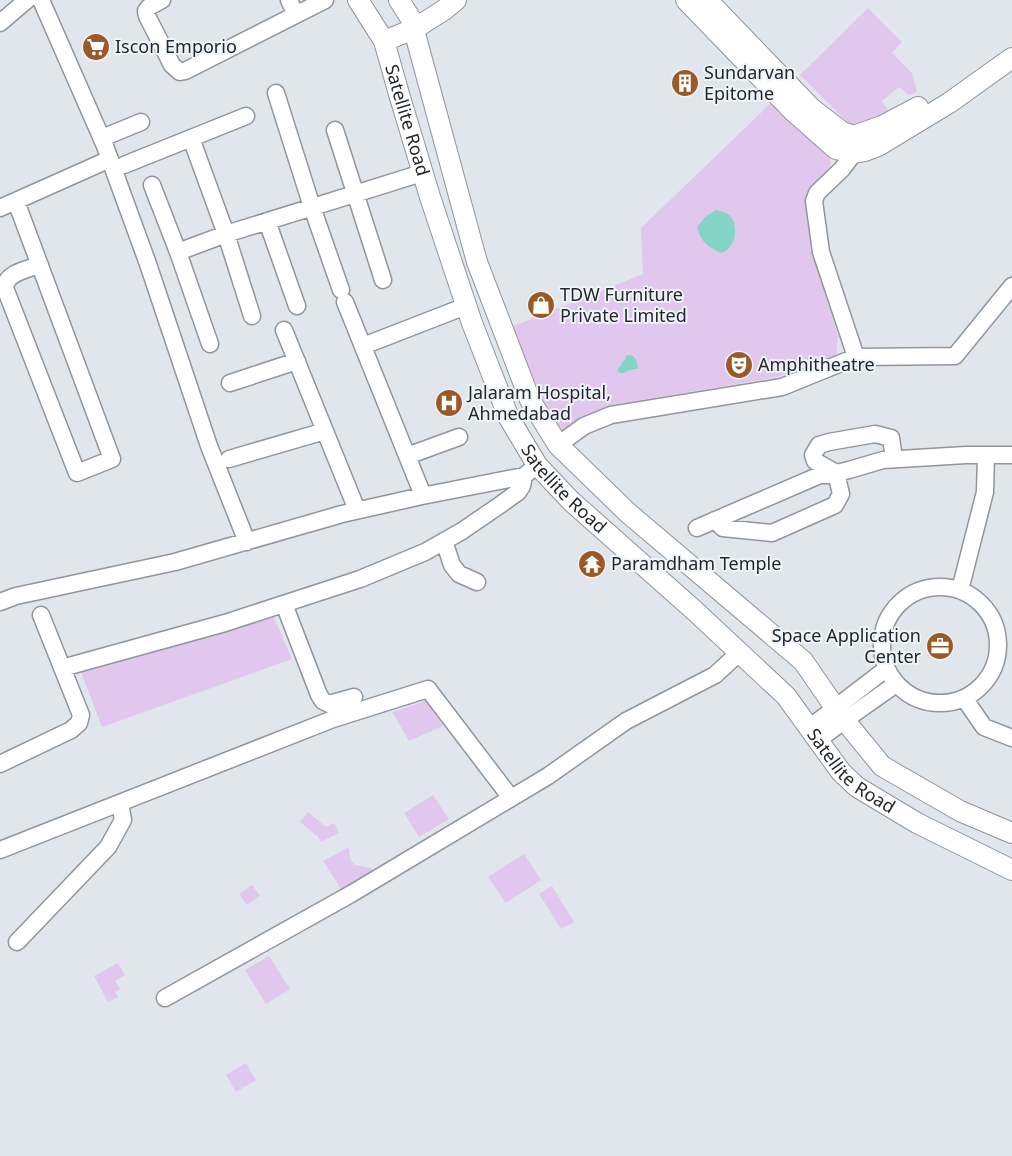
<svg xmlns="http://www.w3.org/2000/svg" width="1012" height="1156" viewBox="0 0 1012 1156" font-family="'Noto Sans',sans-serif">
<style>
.green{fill:#e1c7ed}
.water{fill:#85d5c7}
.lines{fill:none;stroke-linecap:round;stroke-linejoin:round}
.minor-casing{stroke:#90969b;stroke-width:19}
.major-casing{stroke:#90969b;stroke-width:22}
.minor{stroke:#fff;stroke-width:16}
.major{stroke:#fff;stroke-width:20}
.labels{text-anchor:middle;stroke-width:4;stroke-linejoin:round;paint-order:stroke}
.poi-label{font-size:18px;fill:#25272a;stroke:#eef4fa;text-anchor:start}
.street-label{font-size:18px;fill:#25272a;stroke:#eef4fa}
</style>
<rect width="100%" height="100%" fill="#e0e6ec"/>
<path class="green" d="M868 8 902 42 892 53 912 73 917 92 909 95 899 87 882 101 888 110 855 130 800 75Z
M773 101 830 158 831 174 805 200 813 254 838 336 836 359 773 378 611 405 558 434 514 334 509 328 643 274 641 228Z
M272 613 292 659 102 727 79 667Z
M426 701 443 726 409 741 392 712Z
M433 795 449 819 419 837 404 813Z
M308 812 326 827 334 823 339 833 321 842 318 837 300 822Z
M347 848H349L350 859 355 865 371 868 374 872 343 892 323 861Z
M524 854 541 880 506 903 488 877Z
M252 885 260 896 247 905 239 894Z
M552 886 574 922 561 929 539 894Z
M269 956 290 989 266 1004 245 970Z
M118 963 125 975 115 981 120 989 115 992 118 997 108 1002 94 976Z
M246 1063 256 1080 236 1092 226 1075Z"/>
<path class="water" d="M716 210C720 211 725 212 728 214 738 222 737 241 728 249 726 251 723 252 721 253 707 246 701 242 697 227L705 217Z
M629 355C637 356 636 361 638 367L637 369C629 368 627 374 620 373L618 371V368L621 366 622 362 625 360 626 356Z"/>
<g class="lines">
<g class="minor-casing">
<path id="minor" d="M41 0 105 146 148 264 209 446 247 542
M162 0 149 7 146 11 147 16 172 65 180 72 185 71 325 0
M289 0 296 15
M0 23 27 0
M276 93 312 207 341 290
M335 130 383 280
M102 138 141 122
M191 138 226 234 252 316
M124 165 246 116
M152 185 178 252 210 344
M16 201 20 212 112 459 77 473 5 288C5 273 28 269 40 265
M0 208 110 159
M267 221 297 306
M178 252 226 234 422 173
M345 302 420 488
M284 330 357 510
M363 346 466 306
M856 357 955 356 1012 286
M230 383 297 361
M558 445 584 426 611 415 782 387 856 357 821 252 814 201 817 193 842 169 854 153V141
M407 456 459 437
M229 459 325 431
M715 520 723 528 772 533 835 505 841 494 836 473 815 461 813 455 819 445 829 442 875 434 891 438 894 459
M697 528 820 475H828L849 470 883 460 966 455H1012
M444 541 452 565 459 574 477 582
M882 645a58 58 0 1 1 116 0a58 58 0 1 1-116 0Z
M960 590 985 492 986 455
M0 602 16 596 175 562 342 514 422 496 524 476 537 465
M284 604 319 695 323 701 329 704 354 697
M62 668 225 623 360 579 425 552 462 531 500 505 518 492 522 486 524 476
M964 698 984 727 1012 738
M809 728 886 669
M818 740 845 720 896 684
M0 764 71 730 79 723 81 715 41 615
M0 850 333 719 428 689 511 798
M17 942 108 847 123 820 120 803
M165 998 351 894 548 776 626 721 715 675 740 652"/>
</g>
<g class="major-casing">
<g id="major">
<path id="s1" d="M358 0 384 41 399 94 430 197 472 323 509 418 537 465 571 501 695 611 786 696 841 772 857 787 917 823 1012 870"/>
<path d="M399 0 411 19 477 262 530 400 558 445 627 512 803 661 841 716 882 766 960 811 1012 833"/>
<path d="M686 0 793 111 836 149 854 153 865 151 878 146 949 103 1012 58"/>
<path d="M707 0 811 108 842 132 854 136 882 126 918 107"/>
<path d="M384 41 414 29 444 10 456 0"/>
</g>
</g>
<use href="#minor" class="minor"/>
<use href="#major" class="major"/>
</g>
<defs>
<g id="supermarket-disc" transform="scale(1.4375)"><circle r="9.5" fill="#9b5926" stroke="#eef4fa"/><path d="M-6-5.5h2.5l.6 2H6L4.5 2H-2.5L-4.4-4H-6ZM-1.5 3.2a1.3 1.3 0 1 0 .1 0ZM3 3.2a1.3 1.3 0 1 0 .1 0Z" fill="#fff"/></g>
<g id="building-disc" transform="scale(1.4375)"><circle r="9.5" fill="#9b5926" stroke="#eef4fa"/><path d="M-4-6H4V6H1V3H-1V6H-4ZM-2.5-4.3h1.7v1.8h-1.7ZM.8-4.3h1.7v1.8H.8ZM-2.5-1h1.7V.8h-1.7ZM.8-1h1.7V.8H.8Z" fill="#fff"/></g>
<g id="shop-disc" transform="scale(1.4375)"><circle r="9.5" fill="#9b5926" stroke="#eef4fa"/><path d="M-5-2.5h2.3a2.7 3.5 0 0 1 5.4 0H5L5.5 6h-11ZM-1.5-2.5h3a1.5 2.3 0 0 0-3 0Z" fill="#fff"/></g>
<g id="theatre-disc" transform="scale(1.4375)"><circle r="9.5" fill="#9b5926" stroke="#eef4fa"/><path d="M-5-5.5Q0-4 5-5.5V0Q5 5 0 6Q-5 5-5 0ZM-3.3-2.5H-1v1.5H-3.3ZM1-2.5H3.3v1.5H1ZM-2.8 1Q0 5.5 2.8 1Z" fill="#fff"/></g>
<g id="hospital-disc" transform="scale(1.4375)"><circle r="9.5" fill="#9b5926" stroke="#eef4fa"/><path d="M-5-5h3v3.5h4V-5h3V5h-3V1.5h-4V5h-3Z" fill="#fff"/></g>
<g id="temple-disc" transform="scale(1.4375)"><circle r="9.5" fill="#9b5926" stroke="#eef4fa"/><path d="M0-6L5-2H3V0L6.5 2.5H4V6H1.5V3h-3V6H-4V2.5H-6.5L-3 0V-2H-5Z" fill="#fff"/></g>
<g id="office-disc" transform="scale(1.4375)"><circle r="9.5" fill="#9b5926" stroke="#eef4fa"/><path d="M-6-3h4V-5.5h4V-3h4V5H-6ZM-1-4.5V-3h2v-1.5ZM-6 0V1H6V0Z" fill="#fff"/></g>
</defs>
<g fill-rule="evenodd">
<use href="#supermarket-disc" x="96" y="47"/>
<use href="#building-disc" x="685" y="83"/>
<use href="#shop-disc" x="541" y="305"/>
<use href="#theatre-disc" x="739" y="365"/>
<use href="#hospital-disc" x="449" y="403"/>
<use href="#temple-disc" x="592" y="564"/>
<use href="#office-disc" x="940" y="646"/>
</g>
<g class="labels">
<g class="poi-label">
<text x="115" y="53">Iscon Emporio</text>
<text x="704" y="79">Sundarvan<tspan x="704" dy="21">Epitome</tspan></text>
<text x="560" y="301">TDW Furniture<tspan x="560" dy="21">Private Limited</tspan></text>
<text x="758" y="371">Amphitheatre</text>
<text x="468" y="399">Jalaram Hospital,<tspan x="468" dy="21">Ahmedabad</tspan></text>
<text x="611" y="570">Paramdham Temple</text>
<text x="921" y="642" text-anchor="end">Space Application<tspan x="921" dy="21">Center</tspan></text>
</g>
<g class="street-label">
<text dy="6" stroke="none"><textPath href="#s1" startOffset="131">Satellite Road</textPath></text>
<text dy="6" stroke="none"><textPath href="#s1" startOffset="536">Satellite Road</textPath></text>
<text dy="6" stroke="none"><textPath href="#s1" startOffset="941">Satellite Road</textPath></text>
</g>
</g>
</svg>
